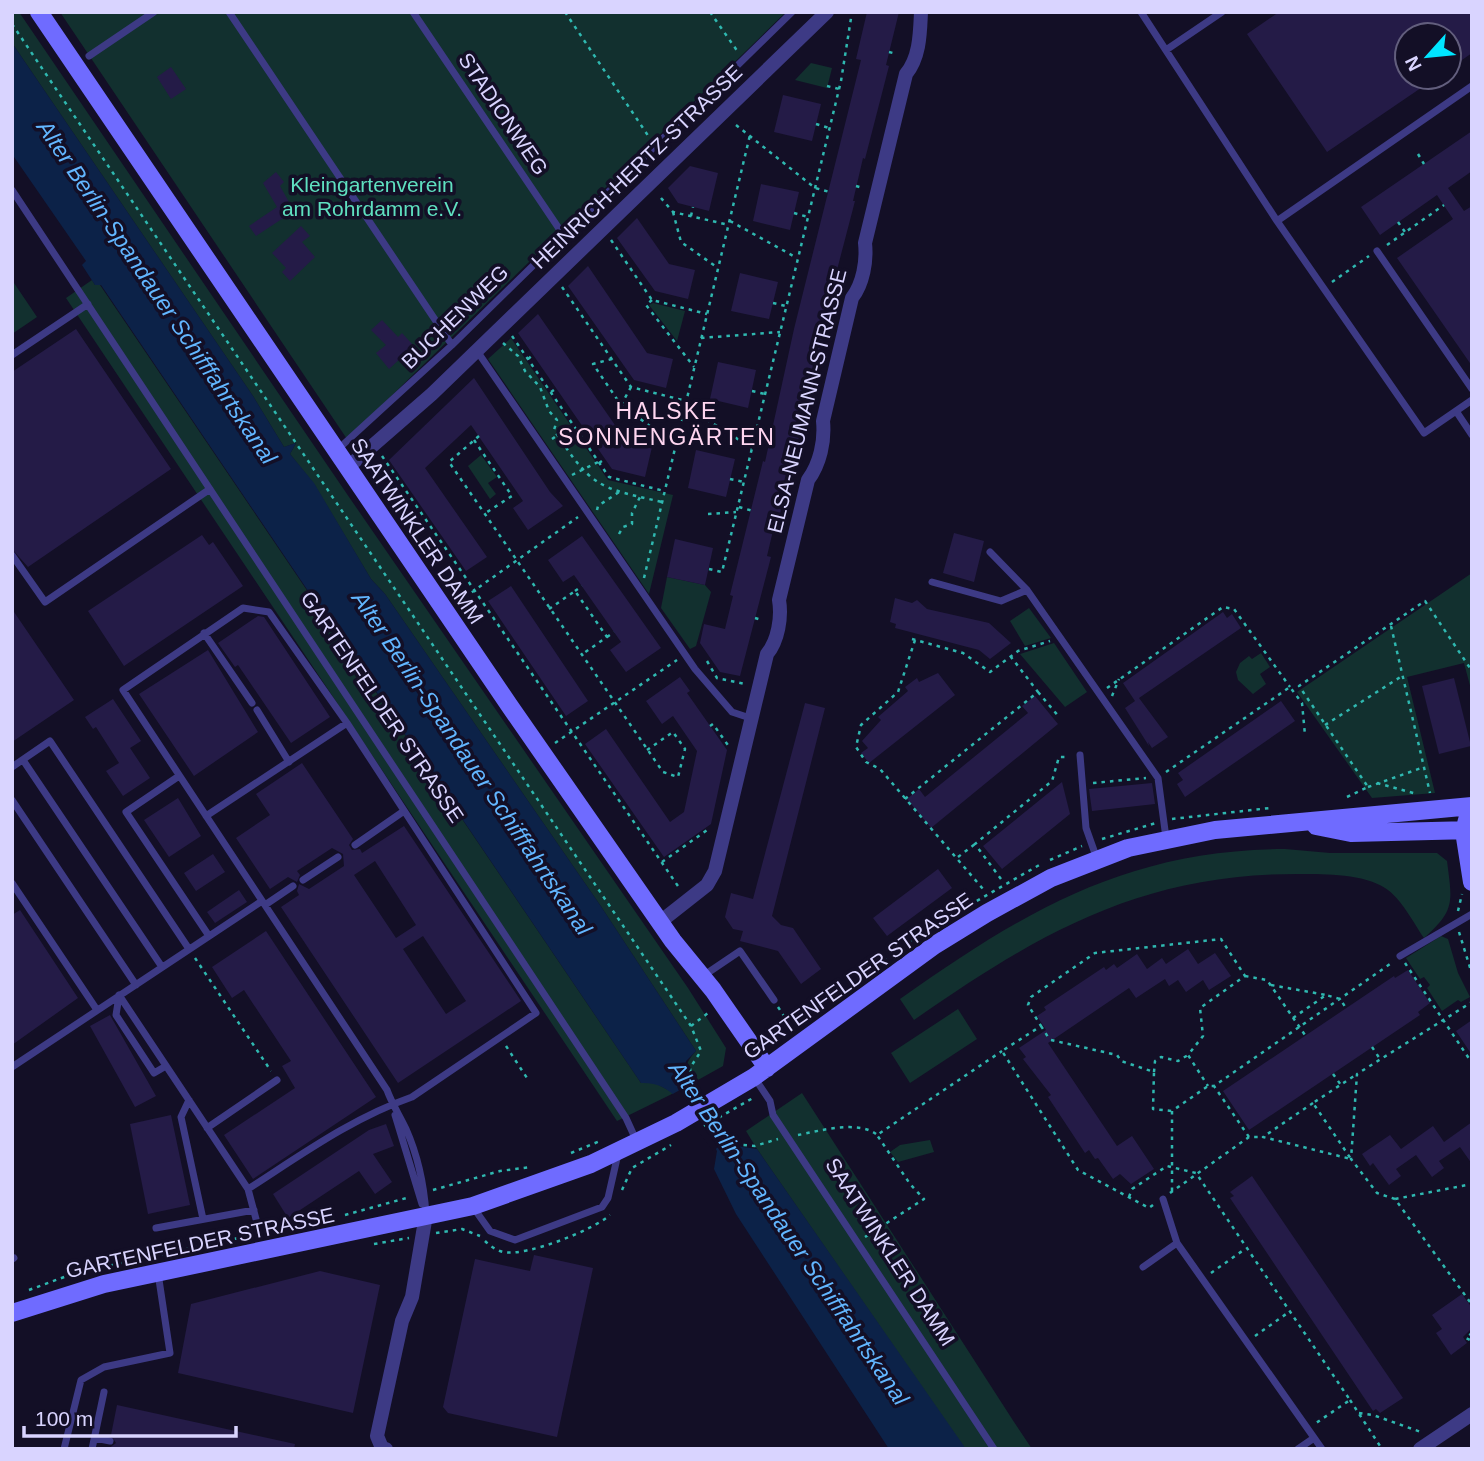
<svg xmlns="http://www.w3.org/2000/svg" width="1484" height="1461" viewBox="0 0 1484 1461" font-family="Arial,sans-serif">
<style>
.green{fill:#12302f}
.water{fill:#0c2248}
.pier{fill:#130f26}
.building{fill:#241b47;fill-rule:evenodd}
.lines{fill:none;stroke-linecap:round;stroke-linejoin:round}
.path{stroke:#2fb8b0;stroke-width:2.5;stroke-dasharray:3.5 5;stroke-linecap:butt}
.lane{stroke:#3d3a85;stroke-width:7}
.street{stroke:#3d3a85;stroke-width:14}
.secondary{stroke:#6f6bff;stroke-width:18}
.labels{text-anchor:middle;stroke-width:7;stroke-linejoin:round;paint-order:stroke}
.street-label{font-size:21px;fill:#d9d4ff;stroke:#130f26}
.park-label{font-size:21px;fill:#5fe0c0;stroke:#130f26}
.water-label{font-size:23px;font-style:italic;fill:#62b6ff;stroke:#130f26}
.neighbourhood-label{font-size:23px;letter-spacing:2px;fill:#ffd6f0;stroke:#130f26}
</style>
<rect width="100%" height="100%" fill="#130f26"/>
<path class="green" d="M12 12H19L349 497 688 988 726 1048 723 1066 689 1085C684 1069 685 1063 696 1051L600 905 385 594 371 579 314 484 290 454 296 443 284 447 253 396 12 43Z
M60 12H786L347 439Z
M811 63 832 68 827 88 795 80Z
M12 280 37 317 12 334Z
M92 280 95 285H100L641 1083H655L674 1093 617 1121 66 298Z
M653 303 685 311 677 341 649 305Z
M511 338 608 480 673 495 649 594 488 359Z
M481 455 497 477 488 483 496 494 490 499 468 466Z
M1472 573V693L1464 663 1407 677 1435 793 1372 798 1297 692Z
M667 577 705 585 711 592 696 646 690 649 661 608Z
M1029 608 1051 638 1025 646 1010 621Z
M1054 643 1087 692 1065 707 1020 654Z
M1261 653 1270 667 1260 674 1266 684 1253 694 1238 680 1236 672 1240 663 1249 656 1252 659Z
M1285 849 1330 853H1437L1447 861C1452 901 1456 910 1424 938 1413 922 1401 898 1385 888 1364 874 1326 874 1301 874 1143 873 1040 932 914 1020L900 999C1026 910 1127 850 1285 849Z
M1441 936 1448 939 1458 973 1470 997 1461 1002 1458 1000 1442 1011 1427 988 1430 985 1424 977 1420 979 1406 958Z
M958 1009 977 1039 910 1083 891 1053Z
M802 1093 1014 1422 1032 1449H965L757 1149 746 1131Z
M930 1140 934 1152 898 1162 890 1152 900 1145Z"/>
<path class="water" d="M12 43 253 396 284 447 296 443 290 454 314 483 371 579 385 594 600 905 696 1051 686 1061C683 1091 713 1121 729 1145L757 1149 966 1449H889L736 1214 714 1169 717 1151 704 1131 699 1130C683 1106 673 1082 641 1083L101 285H95L82 265 86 261 12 154Z"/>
<path class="pier" d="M692 1083 729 1139 713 1151 671 1095Z"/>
<path class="building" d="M867 12H899L886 65 889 66 865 159 863 158 853 201H855L832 289 835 290 780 514H777L767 556 771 557 740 676 720 672 700 643 704 624 725 629 733 596 730 595 763 461 765 462 794 329 861 60 856 59Z
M1279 12H1472V53L1449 69V35H1407V77H1437L1327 152 1247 34Z
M171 67 186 89 171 99 157 77Z
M783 95 821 104 812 141 774 132Z
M1472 131V171L1448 188 1464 211 1472 206V366L1397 258 1453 219 1437 195 1380 235 1361 207Z
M690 166 718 173 709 211 678 203 668 188Z
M276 172 284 182 280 186 294 211 256 236 249 226 277 207 263 183Z
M761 184 799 192 790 230 753 221Z
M637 218 669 264 695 270 688 299 655 291 617 238Z
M301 226 310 236 302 242 315 257 290 281 282 272 286 268 272 253Z
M588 266 647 353 673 359 666 388 634 380 568 286Z
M740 273 778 282 769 319 731 311Z
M538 314 626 441 652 447 645 477 612 469 518 333Z
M382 320 398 337 402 333 414 346 389 369 376 353 386 345 371 330Z
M76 329 171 469 28 567 12 549V372Z
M718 362 756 370 748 408 710 399Z
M474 378 550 492 563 506 528 530 513 508 523 501 471 425 425 468 487 557 466 571 389 460Z
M696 450 735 459 726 497 688 488Z
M954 533 984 541 974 582 943 573Z
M202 535 209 545 213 542 243 586 124 666 88 611Z
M582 536 661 648 626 672 610 650 621 642 574 575 563 582 548 560Z
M675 539 713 548 705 585 667 577Z
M511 586 588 701 566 716 488 601Z
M895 598 912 603 917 600 927 609 989 623 1011 643 990 659 979 650 895 628 896 624 890 622Z
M12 609 74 700 12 742Z
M1223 612 1227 618 1232 614 1241 628 1139 698 1168 737 1152 748 1148 742 1149 746 1125 708 1135 701 1123 683Z
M258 616 264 617 330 717 291 743 238 665 235 667 218 643Z
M208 650 258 732 194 776 139 694Z
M938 673 955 695 869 763 861 753 868 748 862 741 881 720 878 717 908 691 905 687 917 678 919 682Z
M680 677 690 691 687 693 727 750 711 824 664 857 585 744 606 729 670 822 684 812 697 751 673 716 662 724 646 701Z
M1454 678 1471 746 1439 754 1422 686Z
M1035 696 1058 724 931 828 907 799 919 789 925 797 1028 713 1022 706Z
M113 699 141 741 130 748 150 778 123 796 106 771 119 763 96 727 93 729 85 717Z
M1281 701 1295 721 1185 797 1177 784 1183 780 1178 773Z
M805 703 825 708 772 916 781 925 793 928 821 969 801 984 778 951 740 941 743 931 733 929 725 917 731 893 753 899Z
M302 763 353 839 349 845 352 850 360 849 362 853 404 826 521 1001 398 1083 281 907 299 895 297 891 299 884 309 889 344 866 343 854 332 848 297 871 300 875 297 882 288 877 270 889 236 838 270 815 256 794ZM375 861 416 925 396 938 354 875ZM423 936 466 1001 446 1014 403 949Z
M1062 782 1070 814 1002 869 983 846Z
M1152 783 1155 804 1092 811 1089 789Z
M178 798 201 836 169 857 144 820Z
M213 854 225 872 196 891 184 873Z
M938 869 952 888 887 936 873 918Z
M239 890 247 902 215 923 207 912Z
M20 910 78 998 12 1045V915Z
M266 931 376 1097 253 1179 224 1135 295 1088 282 1066 291 1061 244 990 232 998 212 967Z
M1188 949 1198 964 1215 953 1231 976 1209 990 1203 980 1186 992 1178 980 1169 986 1165 979 1136 998 1129 988 1048 1043 1117 1146 1132 1136 1154 1169 1131 1184 1120 1174 1113 1179 1098 1158 1095 1159 1089 1150 1085 1153 1048 1097 1051 1095 1023 1059 1026 1057 1019 1048 1046 1030 1037 1016 1046 1010 1044 1007 1104 967 1106 970 1114 964 1117 968 1137 954 1147 969 1162 958 1166 964Z
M1408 970 1430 1003 1418 1012 1420 1015 1249 1130 1223 1091 1394 976 1395 978Z
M110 1015 156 1096 135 1107 90 1026Z
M1472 1020V1055L1456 1031Z
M171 1115 190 1205 148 1214 130 1124Z
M1472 1122V1164L1460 1147 1439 1161 1444 1168 1432 1177 1416 1155 1396 1169 1401 1176 1389 1185 1373 1163 1370 1166 1362 1154 1390 1135 1401 1149 1433 1126 1444 1142Z
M386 1124 394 1146 373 1154 392 1182 375 1194 359 1171 288 1218 273 1194 369 1130Z
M1252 1176 1403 1398 1380 1413 1376 1409 1373 1411 1230 1198 1234 1196 1230 1192Z
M534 1255 593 1268 557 1437 448 1413 443 1407 475 1259 530 1271Z
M320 1271 380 1285 353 1413 178 1373 191 1304Z
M1462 1294 1472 1308V1328L1463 1337 1467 1343 1451 1355 1436 1333 1442 1329 1432 1315Z
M117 1405 295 1444 294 1449H108L116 1443 111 1435Z"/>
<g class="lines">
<path class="path" d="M565 12 649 137
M710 12 738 52
M12 24 691 1026 701 1051 690 1068 692 1083
M889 52 897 54
M827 86 839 89
M816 124 829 128
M736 125 815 188 830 192
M1418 154 1424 164
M856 186 863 188
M661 198 673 212 729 225
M673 212 681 242 718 268
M794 213 808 217
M691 216 693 207
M730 221 797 258
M1398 222 1405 232
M611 240 652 300 707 314
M1387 245 1444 205
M836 273 846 275
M1332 282 1369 256
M562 287 631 387 686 401
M652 300 646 305 694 367
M773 303 786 306
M512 336 609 477 664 491
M701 338 780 332
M503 343 518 356 525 371 540 387 549 411 557 420 554 430C592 487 596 487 662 502
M528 359 533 355
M612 359 593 364 621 405 676 445
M752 391 765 394
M551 392 557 388
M621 405 631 387
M685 406 752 448
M578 432 584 428
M479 436 449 462 663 772 678 777 685 749 673 732 647 750
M552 439 572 425
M474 440 512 496 484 514
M796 451 802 453
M382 456 680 889
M599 463 605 459
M572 475 598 462
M730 479 744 482
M739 507 753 511
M597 510 598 506 619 492
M708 514 736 512
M774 528 781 530
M619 534 623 527 632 524V513L640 497
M709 569 722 572 841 81 852 12
M644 578 750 135
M575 591 582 586
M458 602 578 517
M549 609 575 591 607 637 581 655
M755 618 762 620
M1391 626 1430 793
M607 637 614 632
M912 639 963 653 990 672 1018 651 1050 641
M915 640 898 692 861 725 856 747 866 762 880 769 983 889
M707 661 717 678 745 684
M1107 688 1223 607 1234 609 1290 687
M1038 692 1060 718
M1112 696 1119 679
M1325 725 1402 676
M710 726 713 724 730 748
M555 743 677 660
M1166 772 1290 687 1302 703 1305 735
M1093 783 1146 778
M1377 783 1417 794
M1368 787 1424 767
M1347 797 1368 787 1299 686 1425 601 1472 671
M905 799 1038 692 1011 657
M1172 819 1270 808
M1102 839 1156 823
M958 857 975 844
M1050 860 1082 846
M662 862 710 828
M1001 879 975 844 1052 781 1059 757H1065
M1458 911 1462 894
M940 922 1041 864
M1459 932 1472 974
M195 958 271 1071
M1405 963 1472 1063
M863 976 917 937
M1245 976 1267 980 1305 1035
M1271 985 1326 995
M778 1007 790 1025
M1293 1018 1326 995 1340 999 1346 1008
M691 1026 708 1013
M1041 1026 1048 1037
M1051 1040 1117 1055 1121 1061 1154 1072 1153 1109 1172 1111
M506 1046 527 1078
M1372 1047 1380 1059
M1154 1072 1155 1061 1161 1057 1178 1061 1188 1055
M1333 1074 1341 1085
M1313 1103 1263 1137 1351 1159 1313 1103 1357 1074
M704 1126 753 1098
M798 1135C819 1131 857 1120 876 1134
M1249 1137 1214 1086 1393 962
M729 1140 731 1144 755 1146 778 1139
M571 1153 600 1141
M433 1190 500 1171 531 1167
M622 1190 632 1168 671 1145
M1172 1191V1111L1208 1086H1214
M1170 1193 1249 1137H1263
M1129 1197 1132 1189 1167 1166 1196 1173 1350 1400 1316 1423
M1395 1199 1377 1193 1351 1159 1357 1074 1472 1002
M1153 1205 1149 1208 1078 1170 1002 1051 1041 1026 1028 1005 1031 997 1095 953 1221 939 1245 976 1200 1008 1203 1036 1188 1055 1208 1086
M345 1215 410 1197
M436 1233 462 1229 480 1236
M865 1237 924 1199 910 1184 877 1135 1002 1051
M485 1241C490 1246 496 1250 503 1252 526 1257 593 1230 610 1215
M374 1244 409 1238
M1211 1273 1245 1249
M29 1290 75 1273 243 1237
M1470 1302 1395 1199 1472 1184
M1472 1333 1466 1338 1472 1341
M1255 1336 1289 1312
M1350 1400 1382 1449
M1359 1413 1373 1415 1421 1432"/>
<path class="lane" d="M229 12 452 345
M413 12 564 236
M1141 12 1277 221 1424 433 1456 411 1472 435
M1166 50 1222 12
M89 56 154 12
M12 190 626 1118 637 1142
M1277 221 1472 86
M1377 251 1472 389
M477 351 695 669 732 712 750 718
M12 355 88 304
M1456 411 1472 400
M336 451 452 345 792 12
M990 552 1027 590 1158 778 1166 838
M12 555 45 602 210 489
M932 582 1001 601 1027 590
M204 633 252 703
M257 710 289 762
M1080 755 1086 828 1097 859
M23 760 162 967
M12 767 50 741 189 949
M179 776 126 812 209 936
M12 800 136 985
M206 816 347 723
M355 845 404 811
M303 880 338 857
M12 883 97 1010
M265 905 293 886
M1400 956 1472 914
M703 976 740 951 774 1000
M119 995 248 1189 256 1219
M119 996 116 1015 154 1073 166 1066
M12 1067 262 901
M754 1077 770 1101 773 1115 994 1449
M189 1100 181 1117 203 1219
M395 1115 422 1204
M207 1128 277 1080
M248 1189C301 1155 352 1118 412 1097L536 1013 347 723 269 612 243 608 123 690 387 1090C392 1104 400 1116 406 1129 418 1156 424 1185 426 1214
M1163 1199 1177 1243 1322 1449
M473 1207 490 1231 515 1240 602 1207 608 1198 618 1154
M156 1228 254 1210
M12 1259 14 1258
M1143 1267 1177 1243
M95 1438 110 1441
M64 1449 81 1380 104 1367 170 1353 158 1273
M92 1449 104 1392
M1298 1449 1314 1438"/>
<path class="street" d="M347 468 432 394 827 12
M660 922 707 885 715 871 767 654C778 641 782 617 779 600L808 480C820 464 825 441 823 421L852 298C863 284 867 261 865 243L906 74C920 57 920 33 921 12
M386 1449 382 1448 377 1436 402 1321 412 1297 426 1215
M1420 1449 1472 1414"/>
<path class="secondary" d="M39 12 509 705 673 941 713 990 767 1068
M1467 820 1464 831 1472 882
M1316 826 1351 833 1472 830
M12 1313 104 1284 473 1206 591 1164 676 1123 754 1077 935 945 987 913 1051 878 1128 848 1215 830 1472 806"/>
</g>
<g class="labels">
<g class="street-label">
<text transform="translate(503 114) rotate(56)" y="7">STADIONWEG</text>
<text transform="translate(637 167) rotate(-44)" y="7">HEINRICH-HERTZ-STRASSE</text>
<text transform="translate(455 317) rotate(-44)" y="7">BUCHENWEG</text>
<text transform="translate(807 401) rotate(-76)" y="7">ELSA-NEUMANN-STRASSE</text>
<text transform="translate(417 531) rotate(56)" y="7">SAATWINKLER DAMM</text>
<text transform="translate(382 707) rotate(56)" y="7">GARTENFELDER STRASSE</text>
<text transform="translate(858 976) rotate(-35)" y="7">GARTENFELDER STRASSE</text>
<text transform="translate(200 1243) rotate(-12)" y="7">GARTENFELDER STRASSE</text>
<text transform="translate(890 1252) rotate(57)" y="7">SAATWINKLER DAMM</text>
</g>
<g class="park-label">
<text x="372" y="192">Kleingartenverein<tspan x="372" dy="24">am Rohrdamm e.V.</tspan></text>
</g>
<g class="water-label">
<text transform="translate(157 292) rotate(56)" y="8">Alter Berlin-Spandauer Schifffahrtskanal</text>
<text transform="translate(472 763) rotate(56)" y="8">Alter Berlin-Spandauer Schifffahrtskanal</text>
<text transform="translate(789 1233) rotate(56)" y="8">Alter Berlin-Spandauer Schifffahrtskanal</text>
</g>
<g class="neighbourhood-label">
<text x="667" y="419">HALSKE<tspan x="667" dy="26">SONNENGÄRTEN</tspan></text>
</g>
</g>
<rect width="1484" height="1461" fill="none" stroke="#d9d4ff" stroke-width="28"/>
<g transform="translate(1428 56) rotate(243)"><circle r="33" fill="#130f26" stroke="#625e7d" stroke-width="2"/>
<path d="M0-5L12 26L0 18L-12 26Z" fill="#00e5ff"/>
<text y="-10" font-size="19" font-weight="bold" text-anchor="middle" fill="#d9d4ff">N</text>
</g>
<path d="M24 1426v10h212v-10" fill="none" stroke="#d9d4ff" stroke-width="3.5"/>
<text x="35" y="1426" font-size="21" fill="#d9d4ff" stroke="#130f26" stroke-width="5" paint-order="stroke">100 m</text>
</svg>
